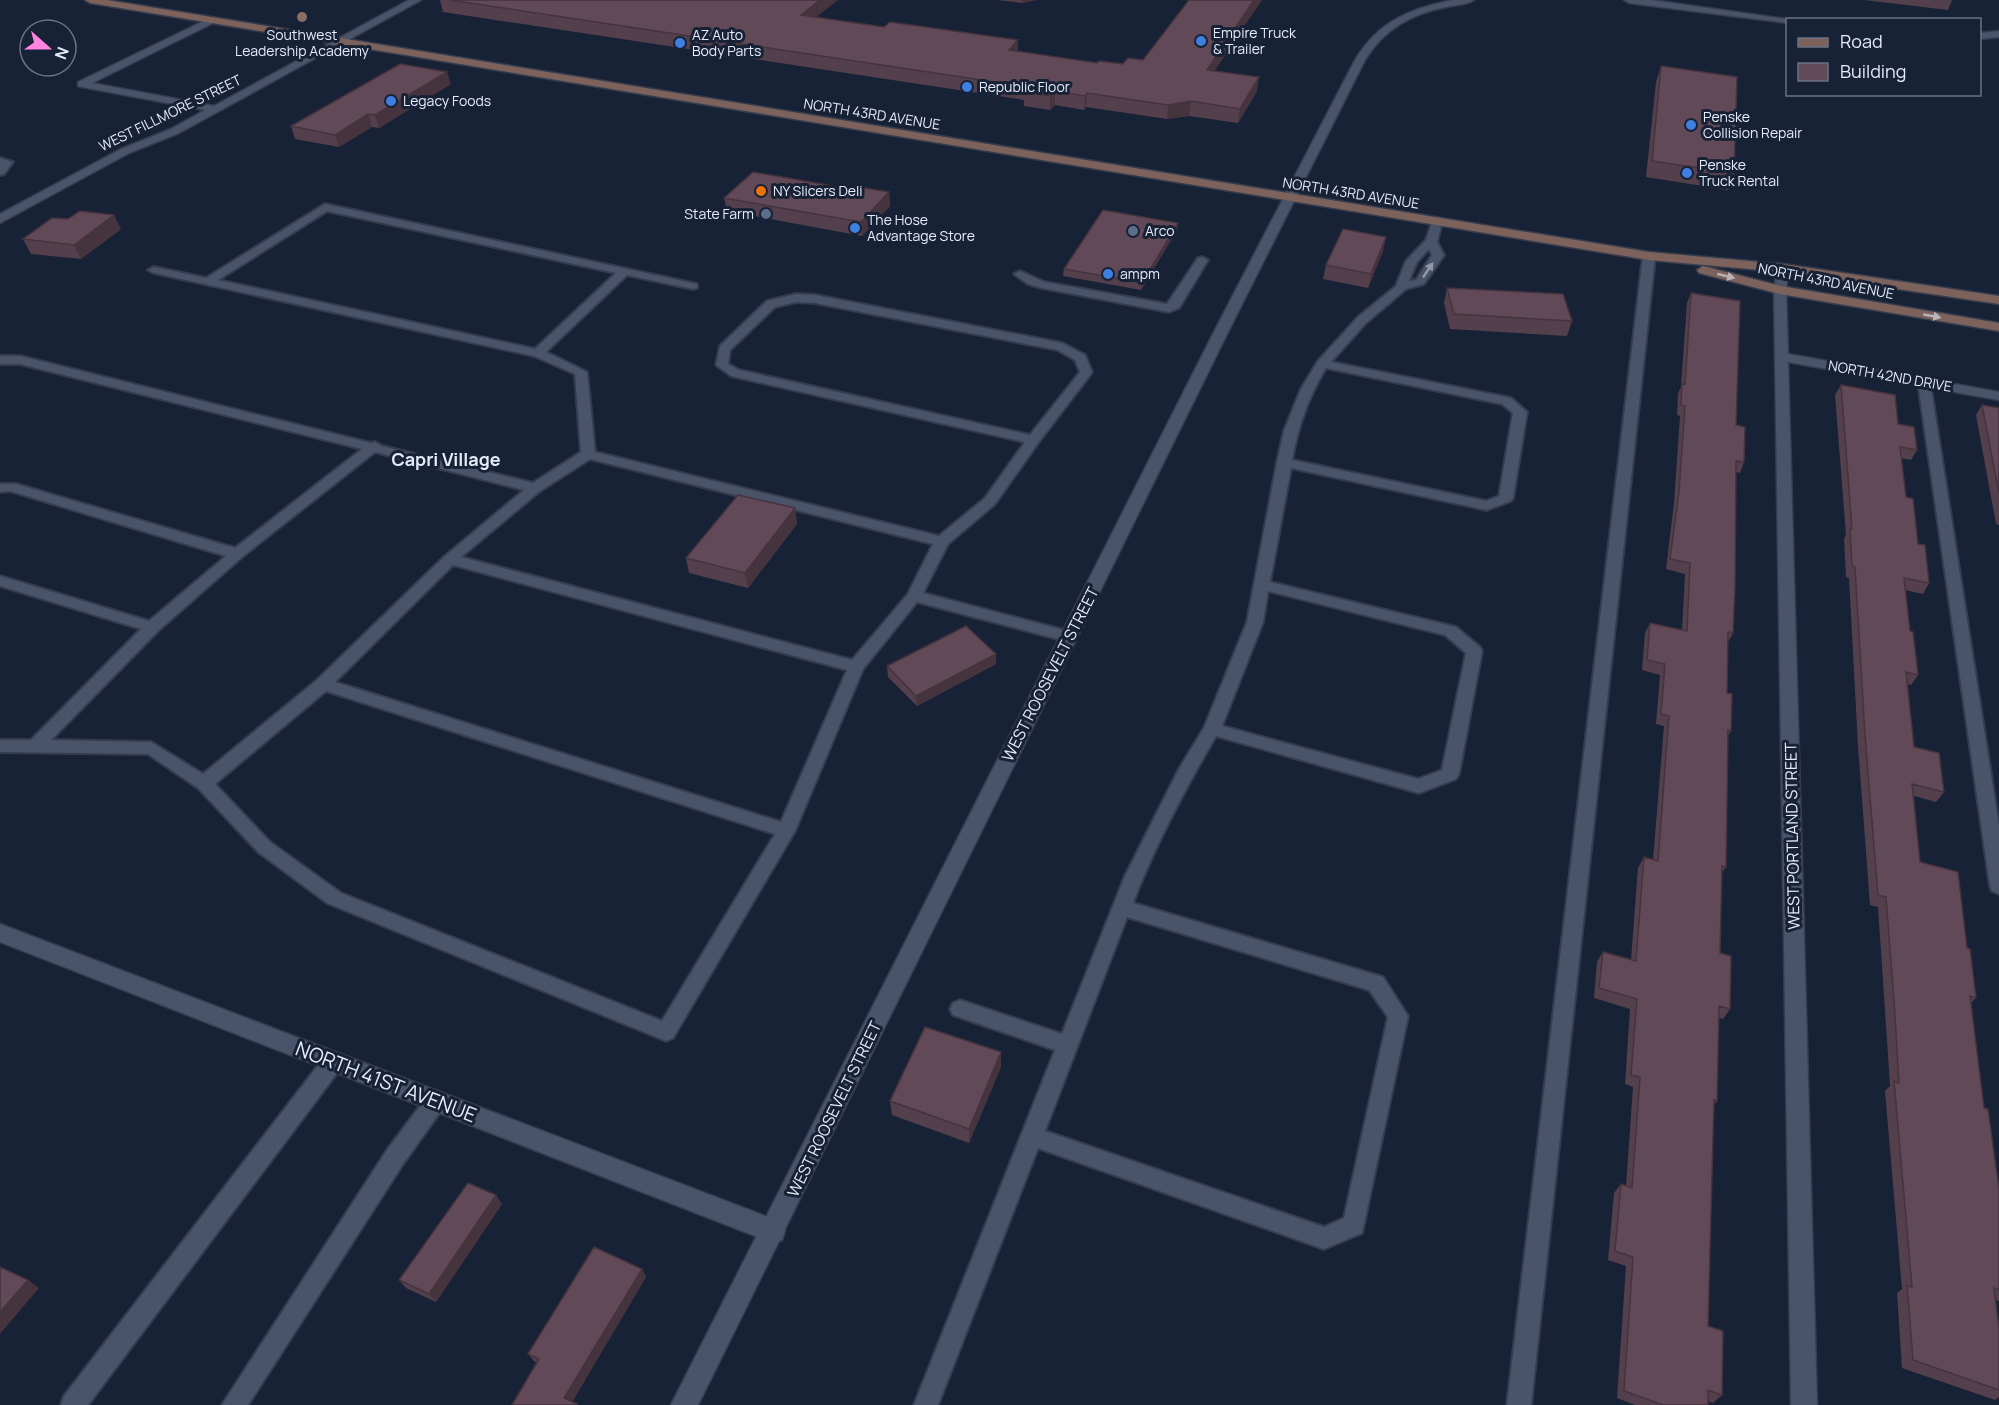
<svg xmlns="http://www.w3.org/2000/svg" width="1999" height="1405" viewBox="0 0 1999 1405" font-family="Manrope,sans-serif">
<style>
.lines{fill:none;stroke-linecap:round;stroke-linejoin:round}
.service-casing{stroke:#353c4d;stroke-width:4}
.minor-casing{stroke:#353c4d;stroke-width:3}
.tertiary-casing{stroke:#353c4d;stroke-width:3}
.secondary-casing{stroke:#353c4d;stroke-width:3}
.service{fill:#49546b;fill-rule:evenodd}
.minor{fill:#49546b;fill-rule:evenodd}
.tertiary{fill:#49546b;fill-rule:evenodd}
.secondary{fill:#7c625a;fill-rule:evenodd}
.wall{fill:#543f4c}
.shaded-wall{fill:#45333e}
.building{fill:#624958;stroke:#45333e;stroke-width:1.5}
.oneway{fill:#8f98ab}
.oneway2{fill:#bab4b9}
.education-dot{fill:#8d6e63;stroke:#182236;stroke-width:2}
.shop-dot{fill:#3f7fe0;stroke:#182236;stroke-width:2}
.food-dot{fill:#e8710a;stroke:#182236;stroke-width:2}
.service-dot{fill:#5c6f8a;stroke:#182236;stroke-width:2}
.labels{text-anchor:middle;stroke-width:6;stroke-linejoin:round;paint-order:stroke}
.far-poi-label{font-size:14px;fill:#e4ebf9;stroke:#182236;text-anchor:start}
.far-street-label{font-size:14px;fill:#e4ebf9;stroke:#182236}
.street-label{font-size:16px;fill:#e4ebf9;stroke:#182236}
.neighbourhood-label{font-size:18px;font-weight:bold;fill:#e4ebf9;stroke:#182236}
.near-street-label{font-size:20px;fill:#e4ebf9;stroke:#182236}
</style>
<rect width="100%" height="100%" fill="#182236"/>
<g class="lines">
<g class="service-casing">
<path id="service" d="M0 158 13 162 4 174 0 175Z
M325 204 697 284V288L693 289 627 275 546 352 587 372 595 452 939 536 985 498 1025 442 731 376 716 365 720 346 767 301 796 294 815 295 1062 343 1085 355 1092 372 1090 375 1038 443 995 504 948 544 923 593 1075 633 1077 637 1075 641 1069 642 917 602 863 669 795 831 673 1038 666 1041 659 1038 327 903 258 852 198 788 148 754 0 752V740H31L141 629 0 586V576L149 621 226 556 10 491 0 492V484H16L235 548 362 449 20 364H0V356H20L371 443 375 442 382 446 533 483 581 452 575 374 534 356 154 273 148 270 154 267 206 278ZM327 211 616 273 535 349 218 280ZM796 302 815 303 1058 350 1075 360 1080 372 1030 435 739 370 728 364 730 350 775 307ZM375 452 524 490 445 556 317 680 203 774 151 742 51 740 158 631 242 557ZM590 459 933 544 908 594 852 660 461 557 540 491ZM453 565 847 670 781 822 335 682ZM326 691 775 834 662 1021 341 893 270 842 215 784Z
M1437 219 1442 222 1437 242 1444 255 1424 284 1406 289 1366 323 1331 362 1511 398 1527 412 1513 498 1511 501 1487 510 1291 468 1270 582 1456 627 1480 647 1482 651 1459 774 1456 779 1419 793 1216 736C1185 789 1155 845 1133 903L1383 977 1408 1016 1362 1233 1324 1249 1038 1148 938 1405H914L1055 1050 953 1015 950 1009 953 1003 960 1000 1062 1034 1125 876 1179 769 1204 728 1247 622 1277 462 1284 431 1301 389 1318 361 1358 317 1396 286 1406 261 1426 240 1432 222ZM1429 249 1432 255 1416 280 1409 281 1417 262ZM1326 368 1502 404 1513 413 1499 496 1486 501 1292 460C1298 427 1308 397 1326 368ZM1268 591 1445 635 1466 653 1442 770 1418 779 1222 726 1263 622ZM1127 917 1369 990 1388 1017 1344 1218 1324 1227 1045 1131Z
M1649 253 1655 256 1531 1405H1507L1643 256Z
M1202 257 1208 260 1179 308 1169 312 1042 288 1028 284 1014 274 1020 271 1044 282 1167 304 1198 258Z
M1924 378 1930 382 1999 826V894L1992 891 1990 886 1918 382Z
M333 1053 340 1055 343 1062 340 1069 88 1405H61L64 1396 326 1055Z
M436 1091 443 1094 447 1101 443 1108 403 1164 248 1405H222L387 1150 429 1094Z"/>
</g>
<g class="minor-casing">
<path id="minor" d="M409 0H421L179 133 129 153 0 223V214L121 149 171 129 205 110 82 87 78 86V82L212 17 217 20 215 22 92 83 214 106Z
M1783 264 1789 268 1786 290 1788 354 1999 392V400L1788 362 1817 1405H1791L1774 290 1777 268Z
M0 924 773 1219 782 1222 785 1231 782 1240 773 1243 0 942Z"/>
</g>
<g class="tertiary-casing">
<path id="tertiary" d="M1453 0H1474C1466 5 1455 5 1446 7 1411 14 1384 29 1365 60L1229 330 698 1405H671L1215 330 1355 60C1379 21 1409 9 1453 0Z
M1624 0H1651L1793 20H1788V23L1629 3Z
M1999 31V37L1980 39V33Z"/>
</g>
<g class="secondary-casing">
<path id="secondary" d="M85 0H107L1649 252 1783 264 1999 296V304L1783 272 1649 260 90 3Z
M1703 266 1781 286 1999 323V331L1780 294 1699 273 1697 270Z"/>
</g>
<use href="#service" class="service"/>
<use href="#minor" class="minor"/>
<use href="#tertiary" class="tertiary"/>
<use href="#secondary" class="secondary"/>
</g>
<path class="wall" d="M440 0H838L816 17 1018 52 1097 63 1214 71 1257 91 1238 123 1189 116 1167 119 1086 107 1084 110 1055 105 1050 110 1024 106V100L443 12Z
M998 0H1036L1022 3Z
M1864 0H1952L1948 10Z
M1661 66 1734 173 1728 190 1646 177 1656 82Z
M451 84 379 128 372 127 339 147 295 139 291 126Z
M856 190 889 192 890 206 862 236 727 211 724 198Z
M121 229 81 259 31 254 23 239Z
M1177 230 1141 290 1063 276 1064 269Z
M1383 251 1368 288 1323 279 1326 265Z
M1447 288 1572 321 1567 336 1450 329 1444 303Z
M1691 293 1736 425 1744 462 1740 473 1736 472 1733 633 1728 642 1727 693 1731 731 1728 736 1726 867 1722 872 1720 953 1730 1009 1723 1019 1719 1018 1717 1101 1713 1106 1708 1326 1722 1395 1713 1403 1708 1401V1405H1635L1617 1398 1626 1266 1608 1260 1614 1193 1621 1184 1626 1186 1633 1087 1625 1084 1630 1009 1594 998 1597 962 1603 952 1631 960 1638 868 1644 857 1653 860 1664 726 1656 724 1660 675 1642 670 1645 633 1650 623 1682 630 1685 574 1666 569 1674 503 1680 416 1677 415 1678 394 1681 386 1687 303Z
M1841 385 1898 424 1917 450 1911 460 1901 458 1906 497 1929 583 1923 594 1905 590 1910 631 1918 675 1911 685 1908 684 1914 747 1944 792 1936 802 1914 796 1920 862 1967 948 1976 998 1971 1003 1984 1108 1999 1189V1301L1996 1300 1999 1329V1397L1995 1400 1902 1368 1897 1293 1902 1289 1885 1091 1890 1086 1885 1010 1878 907 1870 905 1858 746 1849 578 1846 577 1844 539 1846 535 1835 395Z
M1982 405 1999 408V525L1996 524 1976 415Z
M795 508 797 524 748 588 689 573 686 558Z
M996 654V664L917 706 888 677 887 666Z
M1001 1067 969 1143 892 1115 890 1101Z
M502 1204 436 1302 406 1288 399 1280Z
M642 1269 646 1277 572 1402 512 1405 537 1363 534 1361 528 1354Z"/>
<path class="shaded-wall" d="M820 0H838L802 28 801 15Z
M1022 0H1036L1022 3Z
M1254 0H1262L1206 84 1207 70Z
M1018 40V54L1009 50Z
M447 72 451 84 379 128 375 115Z
M1259 77 1257 91 1238 123 1240 109Z
M1055 91V105L1050 110V96Z
M1087 93 1086 107 1084 110 1085 96Z
M1191 101 1189 116 1167 119 1168 105Z
M368 114 372 127 339 147 335 135Z
M889 192 890 206 862 236 861 222Z
M114 215 121 229 81 259 74 245Z
M1178 223 1177 230 1141 290 1142 283Z
M1386 237 1383 251 1368 288 1371 274Z
M795 508 797 524 748 588 745 573Z
M996 654V664L917 706 916 696Z
M1001 1052V1067L969 1143V1129Z
M496 1195 502 1204 436 1302 429 1294Z
M642 1269 646 1277 570 1405 564 1398Z
M28 1280 39 1288 0 1334V1312Z"/>
<path class="building" d="M450 0H820L801 15 884 27 890 22 1018 40 1009 50 1097 63 1099 61 1123 64 1128 58 1143 60 1189 0H1254L1207 70 1259 77 1240 109 1191 101 1168 105 1087 93 1085 96 1055 91 1050 96 1024 92 1028 87Z
M400 64 447 72 375 115 368 114 335 135 291 126Z
M1661 66 1737 77 1734 173 1652 161Z
M753 172 856 190 859 187 889 192 861 222 724 198Z
M1103 210 1178 223 1142 283 1064 269Z
M80 211 114 215 74 245 23 239 52 218 68 219Z
M1343 229 1386 237 1371 274 1326 265Z
M1447 288 1563 294 1572 321 1454 314Z
M1691 293 1740 301 1736 425 1745 427 1744 462 1736 461 1735 587 1733 633 1728 632 1727 693 1732 694 1731 731 1728 730 1726 867 1722 866 1720 953 1731 956 1730 1009 1719 1006 1717 1101 1714 1100 1708 1326 1723 1331 1722 1395 1708 1390V1405H1663L1624 1391 1633 1257 1615 1251 1621 1184 1632 1188 1640 1077 1631 1075 1637 999 1599 988 1603 952 1636 961 1644 857 1658 861 1669 716 1661 714 1665 664 1647 660 1650 623 1687 631 1690 563 1670 559 1679 492 1685 406 1681 405 1682 383 1685 384Z
M1841 385 1895 395 1898 424 1914 427 1917 450 1900 447 1906 497 1913 499 1918 544 1925 545 1929 583 1904 578 1910 631 1913 632 1918 675 1906 672 1914 747 1939 753 1944 792 1912 784 1920 862 1958 872 1967 948 1970 949 1976 998 1970 996 1984 1108 1988 1109 1999 1189V1290L1994 1288 1999 1329V1390L1913 1360 1907 1285 1912 1287 1894 1081 1899 1083 1894 1000 1886 897 1878 895 1865 735 1855 567 1852 566 1850 529H1852Z
M1982 405 1999 408V493Z
M738 495 795 508 745 573 686 558Z
M966 626 996 654 916 696 887 666Z
M925 1027 1001 1052 969 1129 890 1101Z
M468 1183 496 1195 429 1294 399 1280Z
M594 1247 642 1269 564 1398 577 1404 576 1405H512L539 1359 528 1354Z
M0 1267 28 1280 0 1312Z"/>
<defs><path id="oneway-solid" d="M-6-.8H1V-3.2L6.5 0L1 3.2V.8H-6Z" transform="scale(1.5)"/></defs>
<use class="oneway" href="#oneway-solid" transform="translate(1428 270) rotate(-56)"/>
<g class="oneway2">
<use href="#oneway-solid" transform="translate(1726 276) rotate(14)"/>
<use href="#oneway-solid" transform="translate(1932 316) rotate(10)"/>
</g>
<circle class="education-dot" cx="302" cy="17" r="6"/>
<g class="shop-dot">
<circle cx="1201" cy="41" r="6"/>
<circle cx="680" cy="43" r="6"/>
<circle cx="967" cy="87" r="6"/>
<circle cx="391" cy="101" r="6"/>
<circle cx="1691" cy="125" r="6"/>
<circle cx="1687" cy="173" r="6"/>
<circle cx="855" cy="228" r="6"/>
<circle cx="1108" cy="274" r="6"/>
</g>
<circle class="food-dot" cx="761" cy="191" r="6"/>
<g class="service-dot">
<circle cx="766" cy="214" r="6"/>
<circle cx="1133" cy="231" r="6"/>
</g>
<g class="labels">
<g class="far-poi-label">
<text x="1213" y="38">Empire Truck<tspan x="1213" dy="16">&amp; Trailer</tspan></text>
<text x="302" y="40" text-anchor="middle">Southwest<tspan x="302" dy="16">Leadership Academy</tspan></text>
<text x="692" y="40">AZ Auto<tspan x="692" dy="16">Body Parts</tspan></text>
<text x="979" y="92">Republic Floor</text>
<text x="403" y="106">Legacy Foods</text>
<text x="1703" y="122">Penske<tspan x="1703" dy="16">Collision Repair</tspan></text>
<text x="1699" y="170">Penske<tspan x="1699" dy="16">Truck Rental</tspan></text>
<text x="773" y="196">NY Slicers Deli</text>
<text x="754" y="219" text-anchor="end">State Farm</text>
<text x="867" y="225">The Hose<tspan x="867" dy="16">Advantage Store</tspan></text>
<text x="1145" y="236">Arco</text>
<text x="1120" y="279">ampm</text>
</g>
<g class="far-street-label">
<text transform="translate(170 113) rotate(-26)" y="5">WEST FILLMORE STREET</text>
<text transform="translate(872 114) rotate(9)" y="5">NORTH 43RD AVENUE</text>
<text transform="translate(1351 193) rotate(9)" y="5">NORTH 43RD AVENUE</text>
<text transform="translate(1826 281) rotate(11)" y="5">NORTH 43RD AVENUE</text>
<text transform="translate(1890 376) rotate(10)" y="5">NORTH 42ND DRIVE</text>
</g>
<g class="street-label">
<text transform="translate(1050 674) rotate(-63)" y="6">WEST ROOSEVELT STREET</text>
<text transform="translate(1792 836) rotate(-91)" y="6">WEST PORTLAND STREET</text>
<text transform="translate(834 1109) rotate(-64)" y="6">WEST ROOSEVELT STREET</text>
</g>
<g class="neighbourhood-label">
<text x="446" y="466">Capri Village</text>
</g>
<g class="near-street-label">
<text transform="translate(386 1082) rotate(21)" y="7">NORTH 41ST AVENUE</text>
</g>
</g>
<rect x="1786" y="18" width="195" height="78" fill="#182236" stroke="#6a7284" stroke-width="1.5"/>
<rect x="1798" y="38" width="30" height="9" fill="#7c625a" stroke="#6a7284" stroke-width="1.5"/>
<text x="1840" y="48" font-size="18" fill="#e4ebf9">Road</text>
<rect x="1798" y="63" width="30" height="18" fill="#624958" stroke="#6a7284" stroke-width="1.5"/>
<text x="1840" y="78" font-size="18" fill="#e4ebf9">Building</text>
<g transform="translate(48 48) rotate(111)"><circle r="28" fill="#182236" stroke="#6a7284" stroke-width="1.5"/>
<path d="M0-4.5L10 22L0 15L-10 22Z" fill="#ff85df"/>
<text y="-9" font-size="16" font-weight="bold" text-anchor="middle" fill="#e4ebf9">N</text>
</g>
</svg>
